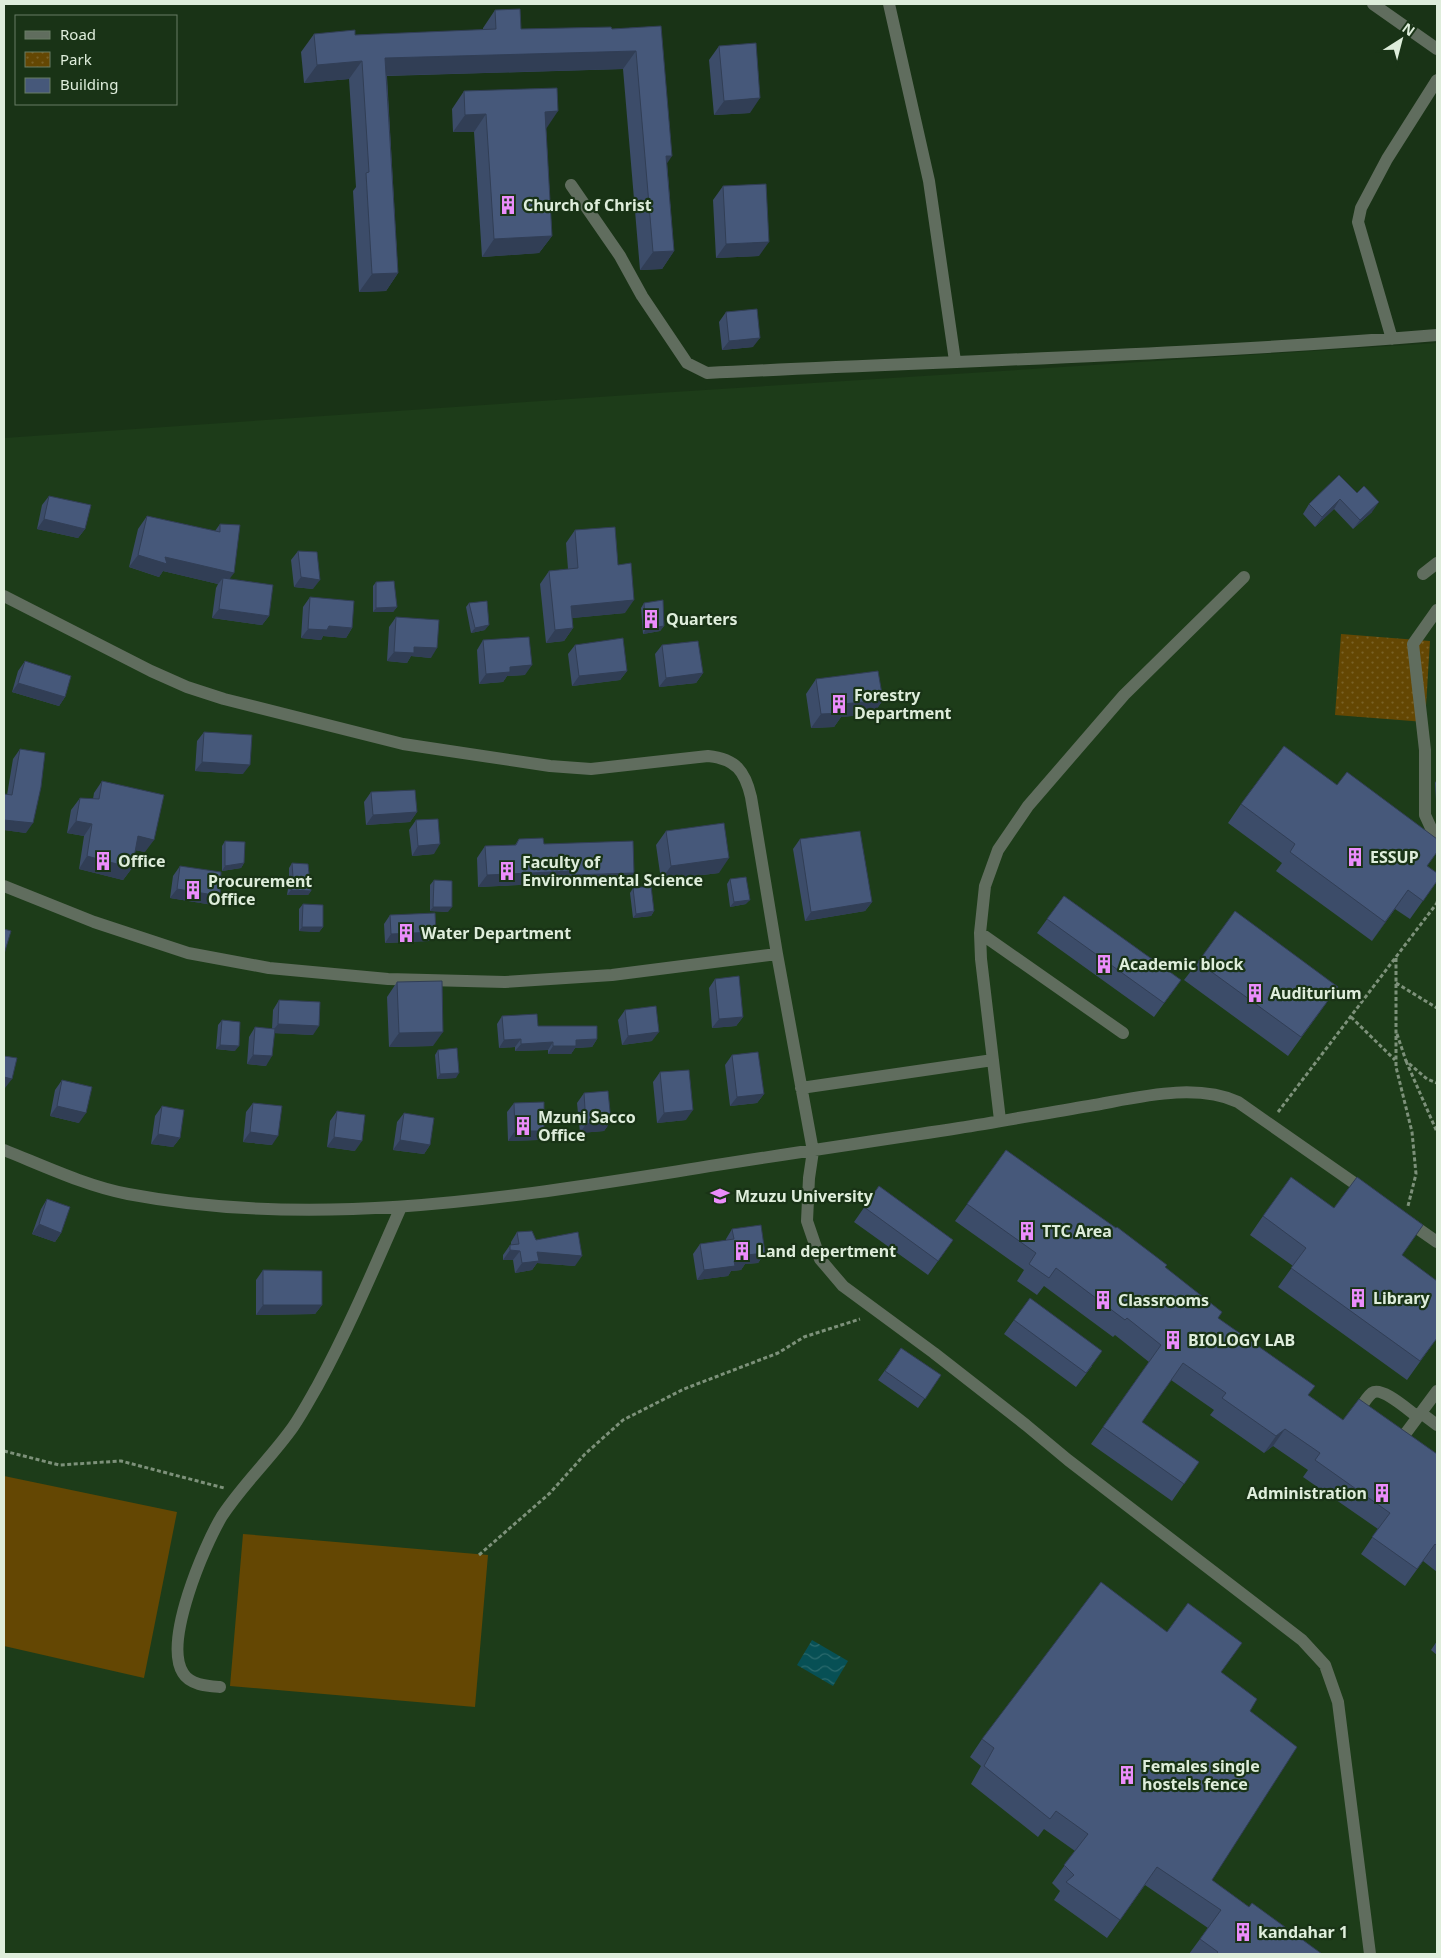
<svg xmlns="http://www.w3.org/2000/svg" width="1441" height="1958" viewBox="0 0 1441 1958" font-family="'Noto Sans',sans-serif">
<style>
.built{fill:#1d3c19}
.park{fill:url(#park-dots)}
.pitch{fill:#644703}
.water{fill:url(#water-waves)}
.lines{fill:none;stroke-linecap:round;stroke-linejoin:round}
.path{stroke:#7d917a;stroke-width:3;stroke-dasharray:4 2.5;stroke-linecap:butt}
.minor{stroke:#606d5e;stroke-width:12}
.wall{fill:#3c4c69}
.shaded-wall{fill:#313e55}
.building{fill:#46587a;stroke:#313e55}
.labels{text-anchor:middle;stroke-width:4.5;stroke-linejoin:round;paint-order:stroke}
.poi-label{font-size:16px;font-weight:bold;fill:#deeddb;stroke:#193316;text-anchor:start}
</style>
<defs>
<pattern id="park-dots" width="8" height="8" patternUnits="userSpaceOnUse" patternTransform="scale(1.25)"><rect width="8" height="8" fill="#644703"/><path d="M2 2h.1M6 6h.1" fill="none" stroke="#7a6227" stroke-width="1.8" stroke-linecap="round"/></pattern>
<pattern id="water-waves" width="16" height="10" patternUnits="userSpaceOnUse" patternTransform="scale(1.25)"><rect width="16" height="10" fill="#075055"/><path d="M0 5q4-4 8 0t8 0" fill="none" stroke="#2b6a6d"/></pattern>
</defs>
<rect width="100%" height="100%" fill="#193316"/>
<path class="built" d="M1437 343V1954H4V438L658 393Z"/>
<path class="park" d="M1341 634 1430 641 1425 722 1335 715Z"/>
<path class="pitch" d="M4 1476 177 1512 144 1678 4 1646Z
M243 1534 488 1555 475 1707 230 1686Z"/>
<path class="water" d="M812 1640 848 1661 833 1686 797 1665Z"/>
<g class="lines">
<path class="path" d="M1396 958V1067L1412 1132 1416 1174 1408 1206
M1396 983 1437 1008
M1351 1017 1395 1060
M1397 1034 1406 1061 1427 1079 1437 1083
M1406 1061 1437 1132
M1278 1112 1437 903V900
M4 1451 59 1465 121 1461 224 1488
M479 1555 550 1493 585 1454 623 1420 684 1389 778 1353 804 1337 860 1319"/>
<path class="minor" d="M889 4 929 181 955 361
M1373 4 1437 49
M571 185 620 256 642 296 687 363 707 373C950 361 1194 355 1437 335
M1392 339 1358 222 1361 208 1387 159 1437 80
M1423 574 1437 563
M4 596 151 671 187 687 224 699 403 744 550 766 591 769 708 756C736 759 745 771 751 797L777 954 813 1151 809 1178 807 1221 820 1259 843 1286 934 1353 1026 1425 1068 1460 1302 1640 1325 1665 1338 1702 1370 1954
M1437 610 1413 644 1425 750V815L1437 841
M4 886 94 922 188 953 269 968 388 979 505 982 612 975 777 954
M980 933 1123 1033
M801 1088 993 1060
M1000 1120 981 959 980 933 985 886 998 850 1028 806 1124 695 1244 577
M4 1150C44 1166 86 1186 128 1194 307 1228 489 1201 667 1173 764 1157 862 1143 959 1128 1003 1121 1046 1113 1089 1106 1136 1098 1194 1082 1238 1102L1367 1192
M1407 1221 1437 1242
M1360 1409C1363 1404 1367 1397 1372 1393 1382 1386 1409 1411 1418 1417
M1421 1413 1437 1425
M1400 1441 1437 1391
M220 1687C208 1686 190 1685 183 1673 163 1642 204 1546 222 1516 243 1484 271 1458 293 1427 302 1414 310 1399 318 1385 349 1328 375 1266 401 1207"/>
</g>
<path class="wall" d="M495 10 521 29H612L661 26 667 163 674 251 662 269 640 270 623 69 387 76 398 273 386 291 359 292 353 191 356 187 349 79 304 83 301 52 314 34 355 35 483 30V28Z
M719 46 750 113 714 115 709 60Z
M464 91 546 129 552 236 539 253 482 257 474 132H453L452 109Z
M723 186 759 256 716 258 713 200Z
M726 312 753 347 722 350 719 322Z
M1339 475 1372 512 1353 529 1334 509 1315 527 1303 514 1309 504Z
M49 496 85 529 78 538 37 529 42 505Z
M147 516 215 531 220 524 229 579 269 616 262 625 212 618 216 588 218 584 163 571 159 577 129 567 138 529Z
M575 530 618 565 625 613 572 618 573 628 564 641 546 643 540 584 549 571 568 569 566 543Z
M298 551 313 589 294 587 291 560Z
M376 582 397 607 393 612H373V586Z
M310 597 352 628 346 638 323 636 321 640 301 638 303 607Z
M469 603 485 630 471 633 466 607Z
M644 603 664 626 660 631 643 634 641 608Z
M396 617 431 658 411 656 407 663 387 661 389 627Z
M483 640 525 675 507 676 503 682 479 684 477 650Z
M575 645 627 671 620 680 572 686 568 654Z
M662 645 703 673 696 683 659 687 655 654Z
M25 661 65 697 59 706 12 692 18 671Z
M816 679 883 700 873 714 841 717 834 727 811 728 806 694Z
M204 732 243 774 195 771 197 741Z
M20 749 26 833 4 830V794L7 795 13 759Z
M1437 779V800H1436L1435 783Z
M102 781 145 852 135 850 132 868 123 880 79 869 84 836 67 833 71 810 80 798 93 799 94 793Z
M371 792 417 812 410 822 366 825 364 802Z
M1241 804 1428 866 1437 881 1410 919 1395 909 1372 941 1276 871 1282 863 1228 823Z
M416 820 434 854 412 856 409 830Z
M666 831 719 873 661 880 656 845Z
M519 839 544 844 626 885 564 887V883L478 887 477 858 485 846 515 845Z
M800 839 872 902 865 911 805 921 793 849Z
M225 841 244 863 241 868 222 871V846Z
M292 863 311 891 308 895H287L289 882V868Z
M180 866 213 905 170 898 173 876Z
M730 879 746 904 730 907 727 884Z
M434 880 448 912 430 911V885Z
M633 888 654 911 651 916 633 918 630 893Z
M1064 896 1181 980 1154 1017 1037 933Z
M303 904 323 927 319 932 299 931V909Z
M390 915 436 932 429 941 385 943 384 924Z
M1198 962 1338 987 1288 1056 1184 980Z
M715 979 743 1017 736 1026 712 1028 709 988Z
M397 982 433 1046 389 1047 387 997Z
M279 1000 313 1035 274 1033 266 1066 247 1064 249 1037 255 1027 272 1029 273 1010Z
M625 1010 652 1041 622 1045 618 1020Z
M502 1016 538 1026 597 1039 592 1047 575 1048 571 1054H548V1050L515 1051V1047L499 1048 497 1024Z
M222 1020 235 1051 216 1049 218 1025Z
M438 1050 456 1078 437 1079 435 1055Z
M732 1055 764 1094 757 1103 730 1106 725 1065Z
M660 1072 686 1120 657 1123 653 1082Z
M62 1080 79 1123 50 1116 55 1090Z
M584 1093 611 1121 604 1131 580 1133 577 1103Z
M253 1103 272 1145 243 1142 246 1112Z
M514 1103 544 1131 538 1140 508 1141 507 1112Z
M162 1106 180 1138 173 1147 151 1144 155 1116Z
M337 1111 355 1151 327 1147 330 1121Z
M404 1113 430 1145 424 1154 393 1150 397 1122Z
M1006 1150 1165 1268 1218 1318 1308 1395 1343 1420 1437 1454V1572L1423 1561 1405 1586 1361 1554 1378 1529 1303 1477 1308 1470 1273 1446 1264 1453 1210 1415 1214 1410 1171 1380 1142 1422 1199 1462 1172 1501 1091 1444 1149 1362 1115 1335 1113 1337 1044 1286 1037 1295 1017 1281 1024 1270 955 1221Z
M879 1186 953 1240 928 1275 854 1222Z
M47 1199 61 1233 55 1242 32 1234 41 1209Z
M1263 1216 1402 1256 1437 1338 1407 1380 1278 1287 1293 1266 1250 1235Z
M732 1229 765 1253 758 1263 745 1264 741 1270 731 1271 728 1276 697 1280 693 1254 700 1244 726 1241V1239Z
M517 1232 536 1240 575 1266 537 1263 532 1270 515 1273 513 1260H503V1255L510 1245H511V1242Z
M263 1270 322 1305 315 1314 256 1315V1280Z
M1014 1320 1092 1366 1076 1387 1004 1334Z
M901 1348 941 1375 918 1408 878 1380Z
M1437 1641V1655L1431 1650Z
M1221 1672 1250 1711 1212 1880 1249 1907 1322 1954H1189L1208 1928 1145 1885 1107 1938 1054 1900 1060 1891 1052 1883 1075 1851 1044 1829 1038 1837 971 1784 981 1766 970 1757 982 1739Z"/>
<path class="shaded-wall" d="M636 51 623 69 373 76 385 58Z
M362 61 349 79 304 83 317 65Z
M760 98 750 113 714 115 724 101Z
M558 111 546 129 545 112Z
M486 114 474 132H453L465 115Z
M666 156H672L660 174Z
M552 236 539 253 482 257 494 239Z
M769 242 759 256 716 258 726 244Z
M674 251 662 269 640 270 653 252Z
M398 273 386 291 359 292 372 274Z
M760 338 753 347 722 350 729 341Z
M1340 499 1334 509 1315 527 1322 517Z
M1379 502 1372 512 1353 529 1360 520Z
M44 519 85 529 78 538 37 529Z
M138 555 165 557 234 573 225 585 223 578 218 584 163 571 159 577 129 567Z
M301 577 320 580 313 589 294 587Z
M634 600 625 613 562 619 571 606Z
M397 607 393 612H373L376 608Z
M219 609 269 616 262 625 212 618Z
M489 625 485 630 471 633 475 628Z
M329 626 352 628 346 638 323 636 321 640 301 638 308 629Z
M664 626 660 631 643 634 646 629Z
M573 628 564 641 546 643 555 630Z
M414 647 437 648 431 658 411 656 407 663 387 661 394 652Z
M532 665 525 675 507 676 503 682 479 684 486 674 510 667Z
M627 671 620 680 572 686 579 676Z
M703 673 696 683 659 687 666 678Z
M18 683 65 697 59 706 12 692Z
M883 700 873 714 841 717 834 727 811 728 821 714 843 704Z
M202 762 250 765 243 774 195 771Z
M417 812 410 822 366 825 373 815Z
M4 820 33 823 26 833 4 830Z
M76 821 92 824 84 836 67 833Z
M138 836 154 840 145 852 129 849Z
M440 844 434 854 412 856 418 846Z
M87 856 132 868 123 880 79 869Z
M729 858 719 873 661 880 671 866Z
M244 863 241 868 222 871 225 866Z
M572 871 564 883 478 887 487 875Z
M634 873 626 885 564 887 572 875Z
M177 889 220 896 213 905 170 898Z
M291 890 311 891 308 895H287Z
M1408 890 1395 909 1372 941 1385 922Z
M750 900 746 904 730 907 734 902Z
M872 902 865 911 805 921 811 912Z
M433 907H452L448 912 430 911Z
M654 911 651 916 633 918 636 914Z
M302 927H323L319 932 299 931Z
M436 932 429 941 385 943 391 934Z
M743 1017 736 1026 712 1028 719 1019Z
M278 1024 319 1026 313 1035 271 1033Z
M443 1032 433 1046 389 1047 399 1033Z
M659 1032 652 1041 622 1045 628 1036Z
M521 1039 515 1047 499 1048 504 1040Z
M597 1039 592 1047 575 1048 571 1054H548L553 1046 576 1040Z
M553 1042 548 1050 515 1051 521 1044Z
M220 1045 239 1046 235 1051 216 1049Z
M253 1055 272 1056 266 1066 247 1064Z
M459 1073 456 1078 437 1079 440 1074Z
M4 1077 12 1079 5 1088H4Z
M764 1094 757 1103 730 1106 737 1097Z
M57 1106 86 1113 79 1123 50 1116Z
M693 1110 686 1120 657 1123 664 1113Z
M611 1121 604 1131 580 1133 586 1124Z
M515 1131H544L538 1140 508 1141Z
M250 1132 278 1136 272 1145 243 1142Z
M158 1134 180 1138 173 1147 151 1144Z
M334 1137 362 1141 355 1151 327 1147Z
M400 1140 430 1145 424 1154 393 1150Z
M39 1224 61 1233 55 1242 32 1234Z
M510 1250 520 1251 513 1260H503Z
M537 1252 582 1256 575 1266 537 1263 532 1270 515 1273 522 1263Z
M765 1253 758 1263 745 1264 741 1270 731 1271 728 1276 697 1280 704 1270 734 1261 747 1255Z
M263 1305H322L315 1314 256 1315Z
M1285 1429 1273 1446 1264 1453 1276 1436Z"/>
<path class="building" d="M520 9 521 29 611 27 612 29 661 26 672 156H666L674 251 653 252 636 51 385 58 398 273 372 274 366 173 369 172 362 61 317 65 314 34 355 30V35L496 29 495 10Z
M756 43 760 98 724 101 719 46Z
M557 88 558 111 545 112 552 236 494 239 486 114 465 115 464 91Z
M766 184 769 242 726 244 723 186Z
M757 309 760 338 729 341 726 312Z
M1339 475 1357 493 1364 486 1379 502 1360 520 1340 499 1322 517 1309 504Z
M49 496 91 505 85 529 44 519Z
M147 516 220 532V524L240 525 234 573 165 557 167 564 138 555Z
M615 527 618 565 631 563 634 600 571 606 573 628 555 630 549 571 578 568 575 530Z
M298 551 317 552 320 580 301 577Z
M223 578 273 585 269 616 219 609Z
M394 581 397 607 376 608V582Z
M310 597 354 601 352 628 329 626 327 630 308 629Z
M663 600 664 626 646 629 644 603Z
M487 601 489 625 475 628 469 603Z
M396 617 439 620 437 648 414 647V653L394 652Z
M529 637 532 665 510 667V672L486 674 483 640Z
M623 638 627 671 579 676 575 645Z
M698 641 703 673 666 678 662 645Z
M25 661 71 676 65 697 18 683Z
M878 671 883 700 843 704 844 713 821 714 816 679Z
M204 732 252 735 250 765 202 762Z
M1284 746 1337 785 1347 772 1437 839V852L1427 866 1437 873V881L1423 901 1408 890 1385 922 1290 852 1295 844 1241 804Z
M20 749 45 753 41 787 33 823 4 820V794L12 795Z
M102 781 164 795 154 840 138 836 132 868 87 856 92 824 76 821 80 798 99 799Z
M415 790 417 812 373 815 371 792Z
M438 819 440 844 418 846 416 820Z
M724 823 729 858 671 866 666 831Z
M860 831 872 902 811 912 800 839Z
M543 838 544 844 633 841 634 873 572 875V871L487 875 485 846 516 845 519 839Z
M225 841 245 842 244 863 225 866Z
M292 863 308 864 311 891 291 890 293 877Z
M180 866 221 872 220 896 177 889Z
M746 877 750 900 734 902 730 879Z
M434 880 452 881V907H433Z
M651 886 654 911 636 914 633 888Z
M1064 896 1181 980 1164 1003 1047 919Z
M303 904 323 905V927H302Z
M1235 911 1338 987 1301 1037 1198 962Z
M435 913 436 932 391 934 390 915Z
M4 929 11 931 4 954Z
M739 976 743 1017 719 1019 715 979Z
M442 981 443 1032 399 1033 397 982Z
M279 1000 320 1002 319 1026 278 1024Z
M656 1006 659 1032 628 1036 625 1010Z
M537 1014 538 1026H597V1039L576 1040V1046H553V1042L521 1044V1039L504 1040 502 1016Z
M222 1020 240 1022 239 1046 220 1045Z
M255 1027 275 1029 272 1056 253 1055Z
M457 1048 459 1073 440 1074 438 1050Z
M758 1052 764 1094 737 1097 732 1055Z
M4 1056 17 1058 12 1079 4 1077Z
M689 1070 693 1110 664 1113 660 1072Z
M62 1080 92 1087 86 1113 57 1106Z
M608 1091 611 1121 586 1124 584 1093Z
M544 1102V1131H515L514 1103Z
M253 1103 282 1106 278 1136 250 1132Z
M162 1106 184 1110 180 1138 158 1134Z
M337 1111 365 1115 362 1141 334 1137Z
M404 1113 434 1118 430 1145 400 1140Z
M1006 1150 1116 1228 1117 1227 1167 1265 1165 1267 1222 1312 1218 1318 1315 1386 1308 1395 1343 1420 1359 1399 1437 1454V1546L1435 1544 1417 1569 1372 1537 1390 1513 1315 1460 1320 1453 1285 1429 1276 1436 1222 1398 1226 1393 1183 1363 1142 1422 1199 1462 1184 1484 1103 1427 1161 1345 1127 1318 1125 1320 1056 1268 1049 1278 1029 1264 1036 1253 967 1204Z
M1291 1177 1334 1208 1357 1177 1423 1225 1402 1255 1437 1281V1338L1420 1361 1291 1268 1306 1248 1263 1216Z
M879 1186 953 1240 938 1261 864 1207Z
M47 1199 70 1207 61 1233 39 1224Z
M761 1225 765 1253 747 1255 748 1260 734 1261 735 1266 704 1270 700 1244 734 1239 732 1229Z
M532 1231 536 1240 578 1232 582 1256 537 1252 539 1261 522 1263 520 1251 510 1250V1245L519 1244 517 1232Z
M263 1270 322 1271V1305H263Z
M1030 1298 1102 1351 1086 1373 1014 1320Z
M901 1348 941 1375 925 1399 885 1371Z
M1101 1582 1167 1632 1188 1603 1242 1643 1221 1672 1257 1699 1250 1711 1297 1747 1212 1880 1249 1907 1252 1903 1322 1954H1216L1218 1952 1200 1939 1221 1910 1157 1867 1120 1920 1066 1882 1074 1875 1064 1865 1088 1834 1056 1811 1050 1819 984 1766 994 1748 982 1739Z"/>
<defs>
<g id="building-bare" transform="scale(1.5)"><path d="M-4-6H4V6H1V3H-1V6H-4ZM-2.5-4.3h1.7v1.8h-1.7ZM.8-4.3h1.7v1.8H.8ZM-2.5-1h1.7V.8h-1.7ZM.8-1h1.7V.8H.8Z" fill="#eb8dfb" stroke="#193316" stroke-width="2.5" paint-order="stroke"/></g>
<g id="university-bare" transform="scale(1.5)"><path d="M0-5L7-2L0 1L-7-2ZM-4 1L0 2.5L4 1V4Q0 6-4 4Z" fill="#eb8dfb" stroke="#193316" stroke-width="2.5" paint-order="stroke"/></g>
</defs>
<g fill-rule="evenodd">
<use href="#building-bare" x="508" y="205"/>
<use href="#building-bare" x="651" y="619"/>
<use href="#building-bare" x="839" y="704"/>
<use href="#building-bare" x="1355" y="857"/>
<use href="#building-bare" x="103" y="861"/>
<use href="#building-bare" x="507" y="871"/>
<use href="#building-bare" x="193" y="890"/>
<use href="#building-bare" x="406" y="933"/>
<use href="#building-bare" x="1104" y="964"/>
<use href="#building-bare" x="1255" y="993"/>
<use href="#building-bare" x="523" y="1126"/>
<use href="#university-bare" x="720" y="1196"/>
<use href="#building-bare" x="1027" y="1231"/>
<use href="#building-bare" x="742" y="1251"/>
<use href="#building-bare" x="1358" y="1298"/>
<use href="#building-bare" x="1103" y="1300"/>
<use href="#building-bare" x="1173" y="1340"/>
<use href="#building-bare" x="1382" y="1493"/>
<use href="#building-bare" x="1127" y="1775"/>
<use href="#building-bare" x="1243" y="1932"/>
</g>
<g class="labels">
<g class="poi-label">
<text x="523" y="211">Church of Christ</text>
<text x="666" y="625">Quarters</text>
<text x="854" y="701">Forestry<tspan x="854" dy="18">Department</tspan></text>
<text x="1370" y="863">ESSUP</text>
<text x="118" y="867">Office</text>
<text x="522" y="868">Faculty of<tspan x="522" dy="18">Environmental Science</tspan></text>
<text x="208" y="887">Procurement<tspan x="208" dy="18">Office</tspan></text>
<text x="421" y="939">Water Department</text>
<text x="1119" y="970">Academic block</text>
<text x="1270" y="999">Auditurium</text>
<text x="538" y="1123">Mzuni Sacco<tspan x="538" dy="18">Office</tspan></text>
<text x="735" y="1202">Mzuzu University</text>
<text x="1042" y="1237">TTC Area</text>
<text x="757" y="1257">Land depertment</text>
<text x="1373" y="1304">Library</text>
<text x="1118" y="1306">Classrooms</text>
<text x="1188" y="1346">BIOLOGY LAB</text>
<text x="1367" y="1499" text-anchor="end">Administration</text>
<text x="1142" y="1772">Females single<tspan x="1142" dy="18">hostels fence</tspan></text>
<text x="1258" y="1938">kandahar 1</text>
</g>
</g>
<rect width="1441" height="1958" fill="none" stroke="#deeddb" stroke-width="10"/>
<rect x="15" y="15" width="162" height="90" fill="#193316" stroke="#687d65"/>
<rect x="25" y="31" width="25" height="8" fill="#606d5e" stroke="#687d65"/>
<text x="60" y="40" font-size="15" fill="#deeddb">Road</text>
<rect x="25" y="52" width="25" height="15" fill="url(#park-dots)" stroke="#687d65"/>
<text x="60" y="65" font-size="15" fill="#deeddb">Park</text>
<rect x="25" y="78" width="25" height="15" fill="#46587a" stroke="#687d65"/>
<text x="60" y="90" font-size="15" fill="#deeddb">Building</text>
<g transform="translate(1401 40) rotate(36)" stroke="#193316" stroke-width="4" paint-order="stroke">
<path d="M0-4L9 19L0 12L-9 19Z" fill="#deeddb"/>
<text y="-8" font-size="14" font-weight="bold" text-anchor="middle" fill="#deeddb">N</text>
</g>
</svg>
